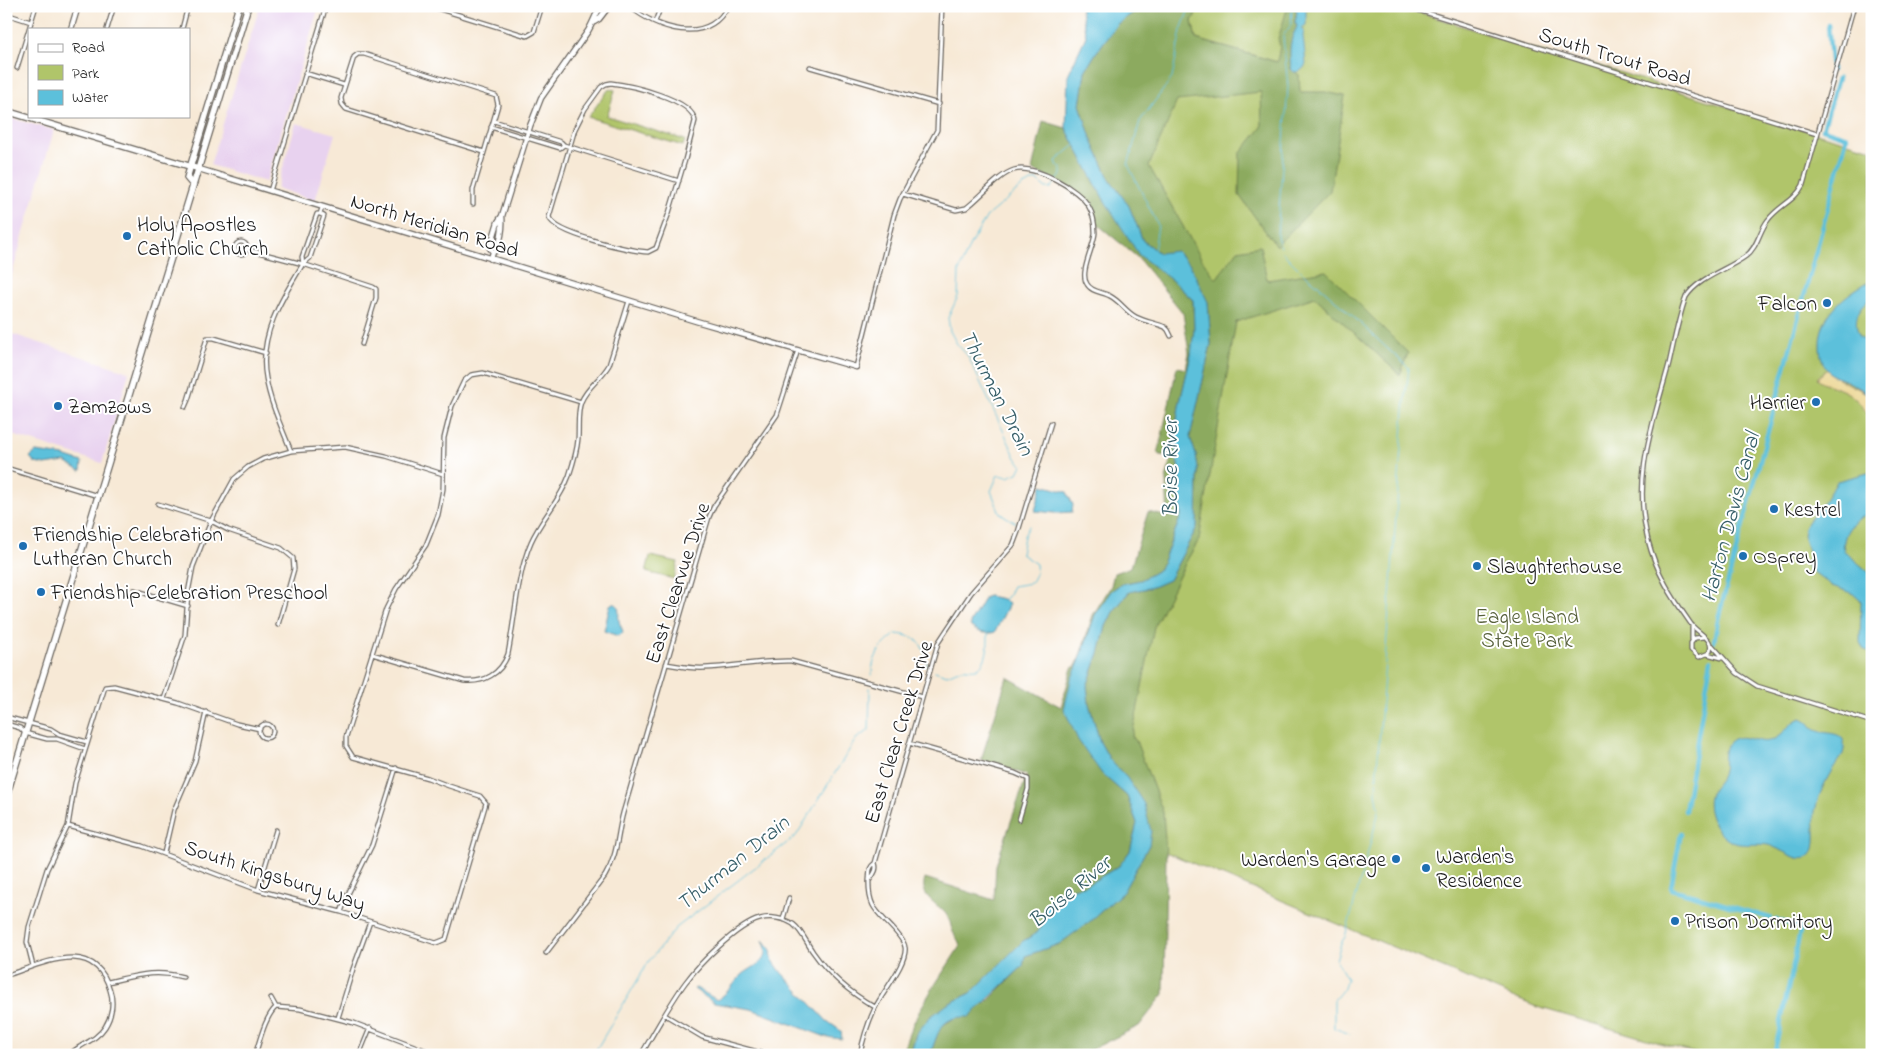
<svg xmlns="http://www.w3.org/2000/svg" width="1878" height="1061" viewBox="0 0 1878 1061" font-family="'Indie Flower',sans-serif">
<style>
.built{fill:#e8d2ef}
.green{fill:#b0c56a;stroke:#667043}
.forest{fill:#8caa5e;stroke:#54633d}
.sand{fill:#eeda9e;stroke:#857b5d}
.water{fill:#5cc0db;stroke:#3c6e7c}
.lines{fill:none;stroke-linecap:round;stroke-linejoin:round}
.stream{stroke:#5cc0db;stroke-width:1}
.canal{stroke:#5cc0db;stroke-width:4.5}
.minor-casing{stroke:#69645d;stroke-width:5.5}
.tertiary-casing{stroke:#69645d;stroke-width:7}
.secondary-casing{stroke:#69645d;stroke-width:8}
.primary-casing{stroke:#69645d;stroke-width:8}
.minor{stroke:#fff;stroke-width:3}
.tertiary{stroke:#fff;stroke-width:4.5}
.secondary{stroke:#fff;stroke-width:5}
.primary{stroke:#fff;stroke-width:5.5}
.poi-dot{fill:#1f6fb2;stroke:#fff;stroke-width:2}
.labels{text-anchor:middle;stroke-width:4;stroke-linejoin:round;paint-order:stroke}
.street-label{font-size:21px;fill:#1c1c1c;stroke:#fff}
.poi-label{font-size:21px;fill:#1c1c1c;stroke:#fff;text-anchor:start}
.park-label{font-size:21px;fill:#57603b;stroke:#fff}
.water-label{font-size:22px;font-style:italic;fill:#365e68;stroke:#fff}
</style>
<rect width="100%" height="100%" fill="#fff"/>
<filter id="ink" filterUnits="userSpaceOnUse"><feTurbulence type="fractalNoise" baseFrequency=".02" numOctaves="2"/><feDisplacementMap in="SourceGraphic" scale="10" xChannelSelector="R" yChannelSelector="G"/><feConvolveMatrix kernelMatrix="1 2 1 2 8 2 1 2 1" color-interpolation-filters="sRGB"/></filter>
<filter id="wash" filterUnits="userSpaceOnUse"><feTurbulence type="fractalNoise" baseFrequency=".0096" numOctaves="4" result="noise"/><feDisplacementMap in="SourceGraphic" scale="20" xChannelSelector="R" yChannelSelector="G"/><feGaussianBlur stdDeviation="1.12" result="paint"/><feColorMatrix in="noise" values="0 0 0 0 0 0 0 0 0 0 0 0 0 0 0 0 0 1.4 0 .05"/><feComposite in="paint" operator="in"/></filter>
<g filter="url(#wash)">
<rect width="100%" height="100%" fill="#f7e9d6"/>
<path class="built" d="M260 6H319L266 182 210 165Z
M6 117 54 130 6 294Z
M296 123 335 134 315 201 277 188Z
M12 334 129 372 102 463 6 433V354Z"/>
<path class="green" d="M1200 6H1400L1583 65 1584 61 1756 116 1872 149V1055H1701L1534 1006 1149 845 1110 760 1211 344 1085 71 1277 62 1196 39 1192 21Z
M609 89 615 90 607 116 685 140 683 146 588 117Z
M650 556 678 562 674 579 646 572Z"/>
<path class="forest" d="M1143 6H1200L1192 21 1196 39 1277 62 1280 46 1278 39 1288 6H1295L1297 12 1295 22 1297 26 1291 69 1299 75 1300 92H1325L1345 96 1330 191 1276 246 1239 195 1240 154 1262 127 1261 92 1177 101 1149 166 1201 258 1216 279 1238 250 1260 246 1267 280 1326 271 1408 353 1400 375 1315 297 1236 322 1199 540 1187 560 1154 627 1132 736 1136 741 1163 812 1166 854 1164 994 1139 1026 1080 1055H930L940 1027 956 1017 987 1002 1023 966 1025 956 1059 944 1088 923 1123 892 1149 845 1127 778 1110 760 1100 742 1089 704 1087 686 1099 653 1106 626 1113 612 1129 592 1153 587 1169 580 1197 527 1198 469 1196 455 1190 437 1211 344 1208 302 1159 253 1143 241 1129 206 1109 178 1092 141 1080 105 1085 71 1096 53 1117 24Z
M1043 121 1066 128 1103 198 1175 283 1193 300 1194 329 1191 355 1179 406 1174 440 1179 471 1181 516 1160 569 1141 580 1121 584 1111 591 1095 615 1079 662 1071 680 1102 774 1127 796 1137 823 1130 851 1119 866 1087 885 1073 888 1037 933 1023 941 971 993 948 1004 916 1034 910 1055H902C912 1015 938 981 960 946 959 940 956 938 953 932 950 926 951 920 946 914 936 902 919 897 925 878L994 900 996 865 1027 775 981 760 1007 677 1061 707 1072 668 1076 666 1078 662 1093 615 1111 586 1114 573 1131 567 1148 512 1168 517 1166 480 1171 458 1158 454 1177 367 1186 369 1189 353 1183 313 1137 257 1096 223 1093 211 1087 201 1059 182 1032 170Z"/>
<path class="sand" d="M1827 369C1838 382 1858 386 1872 397V421C1864 408 1856 396 1842 390 1833 386 1825 385 1817 378Z"/>
<path class="water" d="M1080 6H1143L1117 24 1096 53 1085 71 1080 105 1092 141 1109 178 1129 206 1143 241 1159 253 1176 251 1190 265 1208 302 1211 344 1190 437 1196 455 1198 469 1197 527 1169 580 1153 587 1129 592 1113 612 1106 626 1099 653 1087 686 1089 704 1100 742 1110 760 1127 778 1144 804 1151 831 1149 845 1123 892 1088 923 1059 944 1025 956 1023 966 969 1017C940 1016 939 1031 930 1055H910L916 1034 930 1017 948 1004 971 993 1023 941 1037 933 1044 923 1043 907 1074 888 1087 885 1119 866 1130 851 1137 823 1127 796 1102 774 1078 740 1064 709 1071 680 1079 662 1095 615 1111 591 1121 584 1141 580 1160 569 1181 516 1179 471 1174 440 1179 406 1191 355 1194 329 1193 300 1175 283 1139 255 1103 198 1066 128 1068 75 1086 36Z
M1295 6H1306V25L1301 28 1304 29 1303 36 1306 64C1303 70 1300 72 1294 72L1291 69C1290 59 1289 48 1292 38 1293 34 1296 30 1297 26L1295 22 1297 12Z
M1866 283H1872V298C1858 307 1852 321 1860 337L1870 342 1872 346V397C1863 390 1852 383 1842 379 1838 377 1835 377 1831 374 1823 366 1820 357 1820 346 1819 316 1842 297 1866 283Z
M36 452 64 456 82 462 81 471 65 462 45 465 35 463 30 457Z
M1872 472V513C1855 517 1841 533 1844 551L1872 575V653L1863 649 1860 642 1861 601 1852 593 1832 586 1807 567 1809 554 1803 536 1804 529 1807 522 1823 503 1837 481Z
M1042 485 1067 492 1073 505 1072 512 1055 513 1035 511Z
M989 596 1003 599 1009 604 995 632C986 635 978 632 971 627L970 623 985 597Z
M613 603 617 605C620 610 618 615 619 621 620 626 623 629 623 633L618 636 604 631 610 605Z
M1801 718C1811 722 1809 726 1816 730 1827 736 1850 728 1843 754 1831 770 1819 791 1815 811 1813 823 1819 848 1810 856 1799 865 1781 848 1768 845 1757 843 1746 846 1735 843 1718 838 1705 814 1709 797 1711 788 1719 783 1722 775 1726 764 1720 750 1729 742 1742 730 1758 746 1772 740 1785 735 1788 722 1801 718Z
M763 940 771 950 772 959 781 972 827 1021 841 1031 842 1039 826 1037 751 1009 714 1003 694 989 696 988 717 1000C727 994 734 983 742 975 749 969 758 966 764 958 768 952 765 945 763 940Z"/>
<g class="lines">
<path class="stream" d="M1281 247 1277 237 1288 87 1283 36 1291 25 1292 6
M1154 251 1158 225 1128 165 1140 121 1172 78 1181 30 1190 6
M1282 251C1293 265 1305 274 1318 285 1350 312 1378 341 1409 368L1404 410 1377 769 1376 793 1379 808
M1016 523 1000 513 991 491 998 475 1008 477 1018 473 1022 465 1016 458 968 356 957 344 950 331 948 318 958 296 959 271 970 245 987 216 1023 186 1036 180 1046 188H1051L1061 175V168L1058 166 1056 161 1075 145
M1003 601 1009 594 1013 586 1031 583C1036 576 1037 572 1036 564L1021 554 1024 536 1029 526
M935 671 947 675C952 673 958 670 962 669 968 668 973 671 978 668 988 661 988 645 988 634
M872 675C872 656 882 645 896 634 919 636 924 644 927 666
M1350 1034 1334 1028V1000L1344 988 1347 979 1336 960 1341 943 1345 937 1379 811
M593 1055 649 961 676 928 796 836 856 739 869 730 870 688"/>
<path class="canal" d="M1826 6V7
M1828 25 1832 70
M1800 311 1847 137 1823 129 1838 78
M1714 641 1719 615 1799 315
M1685 811 1711 660
M1681 833 1671 887 1672 889 1770 918
M1776 920 1801 927V928
M1774 1055 1800 932"/>
</g>
</g>
<g filter="url(#ink)">
<g class="lines">
<g class="minor-casing">
<path id="minor" d="M430 6 527 36 534 32 542 6
M629 6C657 29 707 46 728 6
M1405 6 1817 134
M6 14 31 22
M655 22 661 6
M107 29 114 6
M182 29 188 6
M810 67 939 104
M17 68 36 6
M305 73 344 85
M611 83C629 85 693 99 695 121L685 160 669 213 656 248 648 252C630 251 554 234 549 217L575 129 585 109 601 87 606 84Z
M491 127 560 148 564 145 561 142 494 121
M564 145 679 181
M270 191 326 6
M903 194 956 210 966 208C980 198 998 175 1014 170 1034 164 1080 189 1089 207 1093 214 1095 225 1095 233 1094 247 1079 273 1087 284 1091 292 1103 292 1110 296 1120 301 1126 312 1136 317 1146 322 1156 323 1165 327L1168 330 1171 336
M473 204V190L498 105 496 96 364 54H358L354 57 341 98 342 104 346 109 484 152
M320 214H317L302 257 303 264 310 258 324 216 320 214 322 208
M235 248a6 6 0 1 1 12 0a6 6 0 1 1-12 0Z
M246 249 303 264 373 287 376 289V298L362 344
M856 367 894 215 900 199 937 130 942 6
M185 407 188 400 207 338H214L266 353
M291 451C282 428 270 403 266 378 258 336 282 298 303 264
M6 468 98 496
M158 504 211 521 228 530 281 548 293 558 294 569 278 625
M134 590 188 606
M1692 625V640
M1704 637 1695 638 1691 643V650L1699 657 1709 653C1716 639 1698 634 1691 624 1672 597 1656 572 1648 540 1632 477 1653 424 1669 364 1674 342 1678 319 1686 297 1699 277 1727 270 1746 256 1758 247 1759 231 1768 220 1778 206 1795 201 1803 185L1854 6
M1712 645 1737 673 1757 686 1872 722
M372 654 464 681C484 683 501 674 508 654 515 619 517 574 531 542 541 519 560 501 569 476 573 464 577 452 578 439 579 427 577 413 581 402 587 387 601 379 609 365L629 301
M1707 654 1722 658
M666 664C679 666 692 669 705 668 734 667 762 660 791 661L922 697
M164 699 185 635 188 593 193 567 211 521 234 479 248 467 263 459 291 451 345 447 386 456 443 474
M6 717 51 729 59 734 87 742
M6 724 20 728 25 733 47 739H57L85 749
M259 731a7 7 0 1 1 14 0a7 7 0 1 1-14 0Z
M909 743 1015 773 1028 779V789L1019 820
M68 826 142 846 258 890 341 912 436 943 446 939 486 803 480 796 449 786 428 778 353 757 346 746V737L386 609 396 589 426 545 438 515 443 489 444 438 452 406 464 381 471 375 483 373 581 402
M164 853 174 810 195 761 206 712
M875 863 938 643 971 593 1013 545 1018 532 1051 423
M258 890 276 830
M341 912 348 894 372 845 396 768
M783 919 789 898
M546 953 605 876C618 855 617 835 623 813L709 517 714 506 777 415 798 350
M33 966 27 942 29 927 47 869 68 826 75 783 105 687 114 686 178 703 237 724 260 729
M11 974C46 962 95 938 110 990 114 1002 112 1016 105 1027 96 1041 80 1044 69 1055
M108 982C135 976 155 969 183 977
M276 1007 300 1009 354 1023 438 1055
M665 1015 702 1037 770 1055
M338 1018 353 969 370 922
M255 1055C260 1040 265 1017 276 1007L271 998
M359 1055 370 1028
M641 1055C655 1031 669 1005 685 983 699 964 737 925 760 919 770 916 783 918 793 924 802 931 806 942 813 952 829 975 850 993 875 1007
M860 1055C863 1038 868 1023 875 1008 882 993 908 962 905 947 904 941 899 936 895 931 877 911 868 908 869 880 870 872 868 868 875 863 878 870 873 875 869 881"/>
</g>
<g class="tertiary-casing">
<path id="tertiary" d="M594 22 599 19 609 6
M71 29 78 6
M199 169 696 321 856 367
M502 216 530 126 541 98 588 31C593 23 595 15 601 6
M491 259 493 252 497 250C501 239 503 227 502 216L498 222 490 248 493 252"/>
</g>
<g class="secondary-casing">
<path id="secondary" d="M6 111 199 169"/>
</g>
<g class="primary-casing">
<path id="primary" d="M193 185 187 178 239 6
M6 797 248 6"/>
</g>
<use href="#minor" class="minor"/>
<use href="#tertiary" class="tertiary"/>
<use href="#secondary" class="secondary"/>
<use href="#primary" class="primary"/>
</g>
</g>
<g class="poi-dot">
<circle cx="127" cy="236" r="5"/>
<circle cx="1827" cy="303" r="5"/>
<circle cx="1816" cy="402" r="5"/>
<circle cx="58" cy="406" r="5"/>
<circle cx="1774" cy="509" r="5"/>
<circle cx="23" cy="546" r="5"/>
<circle cx="1743" cy="556" r="5"/>
<circle cx="1477" cy="566" r="5"/>
<circle cx="41" cy="592" r="5"/>
<circle cx="1396" cy="859" r="5"/>
<circle cx="1426" cy="868" r="5"/>
<circle cx="1675" cy="921" r="5"/>
</g>
<g class="labels">
<g class="street-label">
<text transform="translate(1615 56) rotate(17)" y="7">South Trout Road</text>
<text transform="translate(435 225) rotate(17)" y="7">North Meridian Road</text>
<text transform="translate(677 583) rotate(-72)" y="7">East Clearvue Drive</text>
<text transform="translate(898 732) rotate(-73)" y="7">East Clear Creek Drive</text>
<text transform="translate(275 875) rotate(18)" y="7">South Kingsbury Way</text>
</g>
<g class="poi-label">
<text x="137" y="231">Holy Apostles<tspan x="137" dy="24">Catholic Church</tspan></text>
<text x="1817" y="310" text-anchor="end">Falcon</text>
<text x="1806" y="409" text-anchor="end">Harrier</text>
<text x="68" y="413">Zamzows</text>
<text x="1784" y="516">Kestrel</text>
<text x="33" y="541">Friendship Celebration<tspan x="33" dy="24">Lutheran Church</tspan></text>
<text x="1753" y="563">Osprey</text>
<text x="1487" y="573">Slaughterhouse</text>
<text x="51" y="599">Friendship Celebration Preschool</text>
<text x="1436" y="863">Warden's<tspan x="1436" dy="24">Residence</tspan></text>
<text x="1386" y="866" text-anchor="end">Warden's Garage</text>
<text x="1685" y="928">Prison Dormitory</text>
</g>
<g class="park-label">
<text x="1527" y="623">Eagle Island<tspan x="1527" dy="24">State Park</tspan></text>
</g>
<g class="water-label">
<text transform="translate(998 392) rotate(63)" y="8">Thurman Drain</text>
<text transform="translate(1169 468) rotate(-90)" y="8">Boise River</text>
<text transform="translate(1729 517) rotate(-75)" y="8">Harton Davis Canal</text>
<text transform="translate(732 862) rotate(-39)" y="8">Thurman Drain</text>
<text transform="translate(1069 891) rotate(-40)" y="8">Boise River</text>
</g>
</g>
<rect width="1878" height="1061" fill="none" stroke="#fff" stroke-width="25"/>
<rect x="28" y="28" width="162" height="90" fill="#ffffff" stroke="#a4a4a4"/>
<rect x="38" y="44" width="25" height="8" fill="#ffffff" stroke="#a4a4a4"/>
<text x="72" y="52" font-size="15" fill="#1c1c1c">Road</text>
<rect x="38" y="65" width="25" height="15" fill="#b0c56a" stroke="#a4a4a4"/>
<text x="72" y="78" font-size="15" fill="#1c1c1c">Park</text>
<rect x="38" y="90" width="25" height="15" fill="#5cc0db" stroke="#a4a4a4"/>
<text x="72" y="102" font-size="15" fill="#1c1c1c">Water</text>
</svg>
